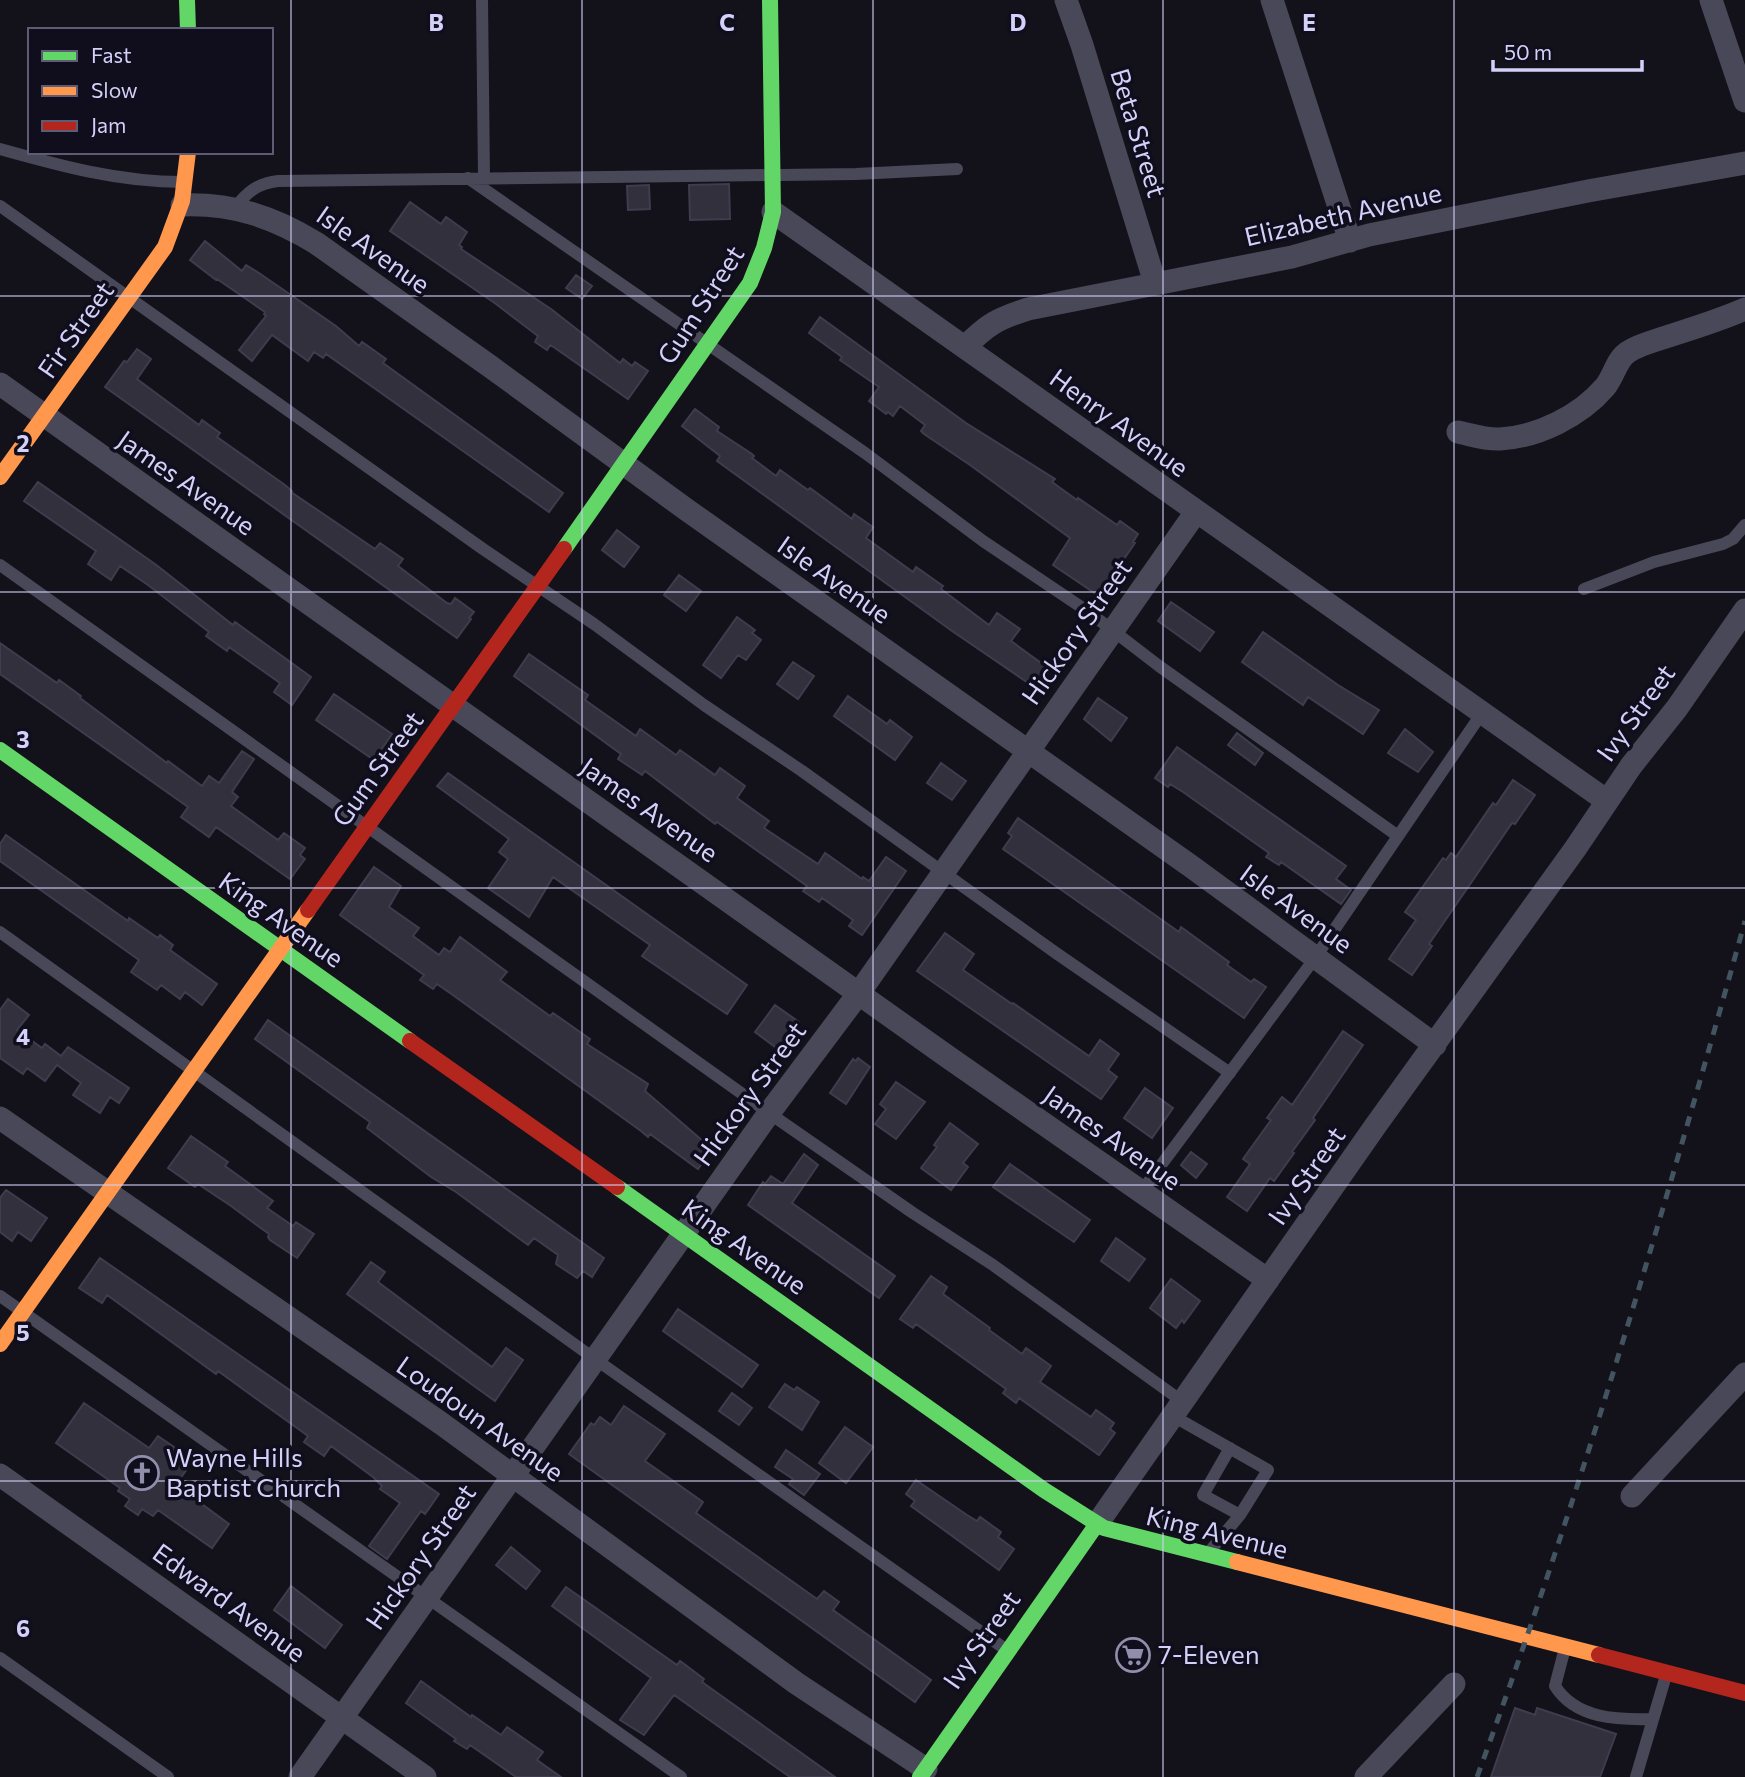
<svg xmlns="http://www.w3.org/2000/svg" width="1745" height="1777" viewBox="0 0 1745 1777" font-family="Commissioner,sans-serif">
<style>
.building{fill:#31303c;stroke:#3e3c4d;stroke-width:2}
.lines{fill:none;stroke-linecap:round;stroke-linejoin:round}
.lane{stroke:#484859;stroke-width:12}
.street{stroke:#484859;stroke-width:23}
.fast{stroke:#63d668;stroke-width:16}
.slow{stroke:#ff974d;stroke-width:16}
.jam{stroke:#b3261e;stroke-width:16}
.rail{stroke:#425460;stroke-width:5;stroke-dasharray:10 9;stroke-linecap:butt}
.grid{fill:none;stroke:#d3d0f9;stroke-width:2;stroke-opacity:0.55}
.labels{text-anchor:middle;stroke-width:7;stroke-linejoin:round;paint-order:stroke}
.street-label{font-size:26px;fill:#d3d0f9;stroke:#100e1d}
.poi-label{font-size:26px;fill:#d3d0f9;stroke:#100e1d;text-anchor:start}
.grid-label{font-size:23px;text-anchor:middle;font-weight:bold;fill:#d3d0f9;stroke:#100e1d;stroke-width:7;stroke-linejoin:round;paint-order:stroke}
</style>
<rect width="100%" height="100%" fill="#13121a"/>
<path class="building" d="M729 184 730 219 690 220 689 185Z
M649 185 650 209 628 210 627 186Z
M410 202 441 224 446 217 467 232 459 245 462 247 461 249 551 309 620 363 623 359 632 366 635 362 648 371 628 399 555 348 550 345 547 350 535 342 538 336 496 304 390 231Z
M205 241 242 271 246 265 259 273 336 326 359 346 362 342 386 359 383 363 563 493 549 512 326 354 323 358 314 352 308 361 272 335 252 361 239 350 266 316 264 314 265 312 217 279 216 280 190 260Z
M576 275 592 286 582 299 566 288Z
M820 317 966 423 1055 479 1052 482 1077 500 1078 498 1117 525 1120 521 1138 534 1133 542 1135 543 1113 575 1116 577 1102 598 1053 565 1070 538 970 465 924 434 921 431 925 425 900 406 893 416 888 412 886 414 869 401 879 387 840 360 842 357 809 333Z
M137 349 151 359 137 379 199 425 202 420 220 433 217 437 285 485 292 491 291 492 375 549 380 543 403 559 398 566 447 603 451 604 455 598 474 612 469 618 471 619 457 638 105 387 124 361 127 362Z
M695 409 719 427 717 431 752 454 754 456 752 458 776 476 780 470 808 490 810 488 852 519 854 514 873 527 866 538 913 572 916 567 943 586 941 589 989 625 997 613 1020 629 1011 641 1048 668 1034 687 952 631 717 461 720 456 682 426Z
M38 482 155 564 233 625 235 622 311 677 292 705 274 692 280 683 229 647 227 651 206 636 209 632 148 585 120 566 111 580 88 564 96 551 24 501Z
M617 530 639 547 624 567 602 550Z
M679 575 701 591 686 611 664 595Z
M1171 602 1214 632 1200 651 1158 621Z
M737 617 755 630 752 633 761 640 746 660 738 655 721 678 703 665Z
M1263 632 1338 685 1379 710 1363 734 1308 697 1303 705 1242 662Z
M0 643 57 683 59 680 81 696 80 698 167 763 168 761 202 786 209 776 219 783 242 751 254 759 232 792 238 797 231 806 278 840 284 833 305 848 300 855 305 859 290 879 216 827 209 837 181 817 188 807 0 674Z
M529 654 588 695 585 700 636 736 640 729 676 755 680 750 715 775 720 768 745 786 737 798 769 821 764 828 818 864 825 853 862 879 863 877 869 881 886 857 906 871 862 935 849 926 853 920 822 898 819 902 803 891 807 886 717 822 715 824 645 771 642 775 618 759 621 754 514 676Z
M793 662 814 676 798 699 777 684Z
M334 694 392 734 374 760 316 720Z
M848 696 887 724 890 720 912 737 895 760 834 716Z
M1098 698 1127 718 1111 741 1084 719Z
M1405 729 1433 752 1418 772 1388 753Z
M1237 733 1263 753 1255 765 1228 745Z
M1177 747 1346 866 1336 879 1351 890 1341 904 1281 862 1279 865 1266 857 1269 853 1183 792 1170 784 1168 787 1155 778Z
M941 763 966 781 952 800 927 783Z
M448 773 747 985 727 1014 642 956 650 945 553 877 529 917 488 888 508 859 499 852 509 839 437 786Z
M1513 780 1535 795 1515 824 1512 823 1473 880 1429 944 1432 946 1412 975 1389 959 1416 920 1405 912 1443 858 1446 860 1451 853 1456 857 1493 803 1496 805Z
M1018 818 1179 932 1181 927 1229 962 1227 965 1251 982 1254 979 1266 987 1244 1018 1003 849 1012 836 1008 833Z
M6 835 128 921 129 918 158 938 160 935 173 945 170 950 217 984 202 1005 185 992 180 999 161 985 157 990 131 972 139 960 0 861V844Z
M374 867 401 886 389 907 419 928 413 936 439 955 444 948 450 952 460 937 507 972 500 980 550 1016 553 1013 590 1039 587 1044 648 1084 645 1091 712 1149 698 1169 650 1134 648 1137 641 1131 450 993 437 984 433 989 420 980 424 975 340 915Z
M945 933 974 954 963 970 1012 1004 1013 1003 1089 1056 1100 1040 1119 1054 1108 1070 1117 1077 1101 1099 917 971Z
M8 999 29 1015 17 1030 42 1048 45 1044 61 1056 68 1047 129 1088 119 1103 110 1097 100 1113 73 1095 81 1083 57 1065 45 1081 27 1068 23 1074 0 1058V1010Z
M775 1005 799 1022 779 1050 755 1032Z
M268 1020 604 1258 592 1277 583 1271 577 1278 556 1264 558 1255 534 1238 528 1245 456 1192 431 1177 367 1128 370 1122 255 1039Z
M1343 1031 1363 1045 1313 1118 1315 1120 1292 1152 1294 1153 1274 1181 1270 1178 1247 1211 1227 1197 1250 1164 1243 1159 1271 1120 1267 1118 1282 1097 1292 1105Z
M858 1058 870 1067 846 1104 830 1093 853 1059 856 1061Z
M896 1082 925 1102 896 1139 875 1124 886 1109 880 1104Z
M1145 1088 1173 1108 1152 1138 1124 1118Z
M950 1123 978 1144 963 1163 968 1167 951 1190 921 1168 937 1147 934 1145Z
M191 1136 228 1162 225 1166 273 1201 267 1208 293 1226 296 1222 314 1234 297 1258 270 1240 268 1237 269 1234 231 1206 198 1184 195 1187 168 1168Z
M1191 1152 1207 1164 1196 1178 1181 1165Z
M804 1154 818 1165 792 1203 895 1276 879 1298 748 1205 763 1182 765 1184 771 1176 783 1184Z
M1010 1164 1090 1220 1074 1242 993 1187Z
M6 1190 47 1218 31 1241 18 1232 12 1241 0 1232V1198Z
M1116 1238 1145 1259 1129 1281 1101 1261Z
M100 1258 439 1494 425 1514 421 1511 387 1559 369 1546 400 1503 380 1489 382 1486 373 1477 331 1446 324 1456 304 1442 308 1436 218 1371 216 1374 107 1295 102 1303 79 1288Z
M371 1262 385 1272 378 1282 492 1367 506 1348 523 1360 495 1401 347 1294Z
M931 1276 947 1287 943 1294 990 1328 989 1330 1022 1354 1026 1348 1051 1366 1040 1382 1091 1417 1096 1410 1114 1423 1110 1429 1115 1433 1099 1455 1019 1398 1016 1403 1003 1393 1006 1389 916 1324 913 1328 900 1319Z
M1171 1279 1200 1301 1184 1323 1182 1320 1176 1328 1150 1308Z
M678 1309 758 1365 742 1387 663 1331Z
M785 1384 794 1390 797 1387 819 1402 802 1430 769 1407Z
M732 1393 752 1408 739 1425 719 1411Z
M84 1403 149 1448 158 1436 193 1460 176 1485 229 1524 212 1548 158 1510 153 1516 142 1509 138 1515 125 1506 130 1499 118 1491 120 1488 56 1443Z
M624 1406 665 1434 645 1461 703 1502 696 1513 817 1599 824 1591 839 1602 833 1610 931 1680 915 1702 569 1454 591 1423 594 1425 600 1417 611 1425Z
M845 1427 873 1447 846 1483 819 1463Z
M786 1450 820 1474 804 1495 789 1484 793 1479 775 1467Z
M916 1480 967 1515 977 1521 980 1517 1001 1532 998 1537 1014 1549 999 1570 911 1506 915 1501 906 1494Z
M511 1547 540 1571 526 1589 496 1565Z
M291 1586 342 1625 325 1648 274 1610Z
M566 1587 677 1665 680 1661 704 1679 702 1682 835 1777H790L674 1695 644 1735 620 1720 651 1678 552 1606Z
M421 1681 471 1717 472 1715 501 1735 507 1727 543 1752 537 1760 561 1777H516L470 1745 467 1749 454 1741 456 1739 406 1703Z
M1515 1708 1535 1715 1537 1708 1616 1734 1600 1777H1491Z"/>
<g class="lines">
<path class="lane" d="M482 0 484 178
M0 149C61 166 119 182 183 182
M468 178 865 453 983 541 1090 613 1159 666 1398 836
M0 206 483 549 594 624 704 705 802 771 1056 953 1230 1073
M235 208C247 192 258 183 278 181L856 174 957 169
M0 565 769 1113 913 1213 993 1265 1183 1402
M1584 589 1654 562 1723 544 1733 539 1745 525
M0 932 595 1359 1008 1651
M1141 1192 1315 958 1482 713
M0 1296 681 1777
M1173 1416 1268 1470 1240 1515 1209 1552
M1230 1448 1203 1495 1240 1515
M1565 1648 1555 1686C1576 1719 1617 1720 1653 1719
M0 1658 168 1777
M1636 1777 1667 1672"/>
<path class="street" d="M1066 0 1082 45 1155 283
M1272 0 1350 241
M1711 0 1745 101
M182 205C232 203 274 217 316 243L491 367 687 510 1192 867 1435 1045
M773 212 1607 801
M965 347C988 324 997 319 1028 309L1292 257 1369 235 1588 191 1745 163
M0 384 948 1057 1268 1280
M1458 432C1472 435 1486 440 1500 439 1538 437 1580 416 1605 387 1614 376 1616 360 1628 352 1640 344 1655 341 1669 336 1694 328 1720 320 1745 309
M0 1118 442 1424 796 1683 926 1769
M0 1475 425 1777
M1632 1496 1745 1374
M1097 1524 1376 1125 1575 849 1631 766 1677 708 1745 610
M300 1777 769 1113 859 993 1196 512
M1366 1777 1454 1684"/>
<path class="fast" d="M187 0 188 30
M564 549 750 283 764 248 773 212 770 0
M0 750 410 1041
M617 1187 1044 1490 1104 1528 1237 1562
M920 1777 1097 1524"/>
<path class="slow" d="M0 477 165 247 182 201 188 152
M0 1344 308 910
M1237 1562 1599 1655"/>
<path class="jam" d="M308 910 564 549
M410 1041 617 1187
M1599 1655 1745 1693"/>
<path class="rail" d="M1477 1777C1580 1496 1665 1209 1745 921"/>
</g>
<path class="grid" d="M291 0V1777M582 0V1777M873 0V1777M1163 0V1777M1454 0V1777M0 296H1745M0 592H1745M0 888H1745M0 1185H1745M0 1481H1745"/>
<defs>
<g id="church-ring" transform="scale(1.75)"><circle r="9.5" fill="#100e1d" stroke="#908eab" stroke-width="1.5"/><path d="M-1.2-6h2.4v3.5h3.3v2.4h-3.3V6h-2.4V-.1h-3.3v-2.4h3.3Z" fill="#908eab"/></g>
<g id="supermarket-ring" transform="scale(1.75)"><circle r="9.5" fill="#100e1d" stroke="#908eab" stroke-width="1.5"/><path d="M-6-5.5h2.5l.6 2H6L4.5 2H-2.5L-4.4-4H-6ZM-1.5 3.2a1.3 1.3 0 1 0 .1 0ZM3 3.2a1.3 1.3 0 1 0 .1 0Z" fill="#908eab"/></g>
</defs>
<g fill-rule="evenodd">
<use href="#church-ring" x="142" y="1473"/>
<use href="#supermarket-ring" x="1133" y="1655"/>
</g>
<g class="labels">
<g class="street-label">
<text transform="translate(1138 133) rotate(73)" y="9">Beta Street</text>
<text transform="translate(1343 215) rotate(-13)" y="9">Elizabeth Avenue</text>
<text transform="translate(373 250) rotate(35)" y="9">Isle Avenue</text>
<text transform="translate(701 305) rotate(-57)" y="9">Gum Street</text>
<text transform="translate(76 330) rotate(-55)" y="9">Fir Street</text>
<text transform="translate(1119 423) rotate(36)" y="9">Henry Avenue</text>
<text transform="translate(186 483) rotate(35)" y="9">James Avenue</text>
<text transform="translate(834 580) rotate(35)" y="9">Isle Avenue</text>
<text transform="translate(1077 632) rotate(-55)" y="9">Hickory Street</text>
<text transform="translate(1636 713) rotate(-54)" y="9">Ivy Street</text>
<text transform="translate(378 769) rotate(-54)" y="9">Gum Street</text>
<text transform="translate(649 810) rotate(35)" y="9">James Avenue</text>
<text transform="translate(1296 909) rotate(36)" y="9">Isle Avenue</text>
<text transform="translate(281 920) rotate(35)" y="9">King Avenue</text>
<text transform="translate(750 1094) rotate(-54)" y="9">Hickory Street</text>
<text transform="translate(1112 1138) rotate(35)" y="9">James Avenue</text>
<text transform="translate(1307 1176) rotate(-55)" y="9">Ivy Street</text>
<text transform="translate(744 1247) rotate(35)" y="9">King Avenue</text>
<text transform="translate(480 1419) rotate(35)" y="9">Loudoun Avenue</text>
<text transform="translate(1217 1533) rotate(14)" y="9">King Avenue</text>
<text transform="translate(421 1557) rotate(-55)" y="9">Hickory Street</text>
<text transform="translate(229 1603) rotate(36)" y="9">Edward Avenue</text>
<text transform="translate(982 1640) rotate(-55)" y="9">Ivy Street</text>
</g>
<g class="poi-label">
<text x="166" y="1467">Wayne Hills<tspan x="166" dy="30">Baptist Church</tspan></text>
<text x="1158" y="1664">7-Eleven</text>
</g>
</g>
<g class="grid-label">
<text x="436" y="31">B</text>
<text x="727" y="31">C</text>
<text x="1018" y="31">D</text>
<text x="1309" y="31">E</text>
<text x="23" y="452">2</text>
<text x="23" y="748">3</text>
<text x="23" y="1045">4</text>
<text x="23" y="1341">5</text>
<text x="23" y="1637">6</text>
</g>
<rect x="28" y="28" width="245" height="126" fill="#100e1d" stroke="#5e5c75" stroke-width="2"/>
<rect x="42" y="51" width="35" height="10" fill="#63d668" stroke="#5e5c75" stroke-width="2"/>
<text x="91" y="63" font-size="21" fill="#d3d0f9">Fast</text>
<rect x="42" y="86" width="35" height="10" fill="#ff974d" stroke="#5e5c75" stroke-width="2"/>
<text x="91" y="98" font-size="21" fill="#d3d0f9">Slow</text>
<rect x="42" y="121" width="35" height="10" fill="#b3261e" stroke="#5e5c75" stroke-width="2"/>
<text x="91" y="133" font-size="21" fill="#d3d0f9">Jam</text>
<path d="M1493 60v10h149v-10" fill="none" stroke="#d3d0f9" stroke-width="3.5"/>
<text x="1504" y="60" font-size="21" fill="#d3d0f9" stroke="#100e1d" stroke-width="5" paint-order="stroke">50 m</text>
</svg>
